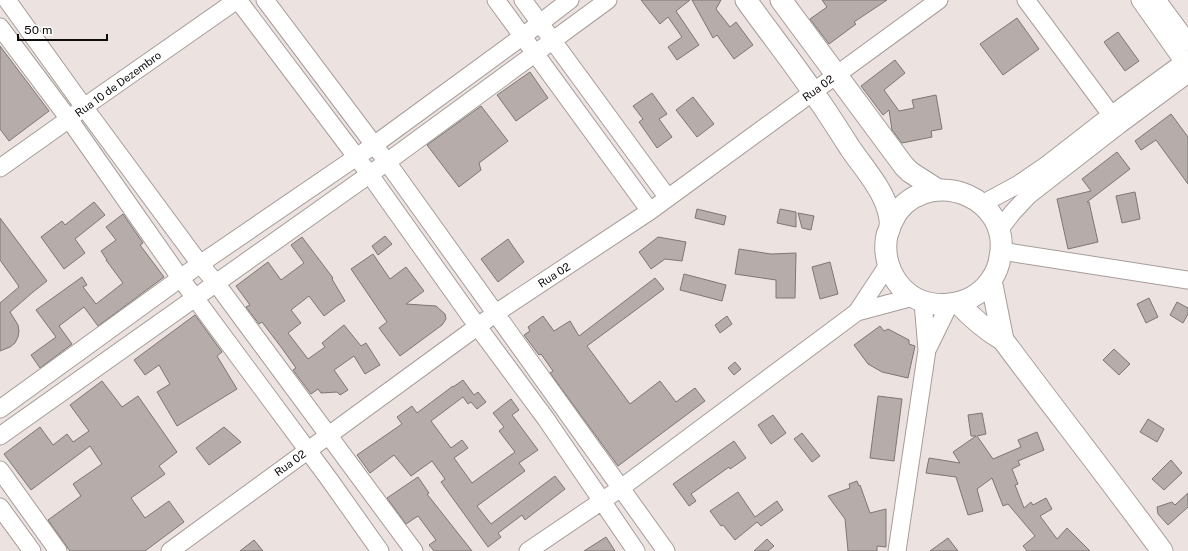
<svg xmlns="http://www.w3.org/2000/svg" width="1188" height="551" font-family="'Public Sans',sans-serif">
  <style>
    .building { fill: #b6adaa; stroke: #7d7672 }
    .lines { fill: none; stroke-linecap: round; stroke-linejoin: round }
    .minor-casing { stroke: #a69d9a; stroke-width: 19 }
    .major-casing { stroke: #a69d9a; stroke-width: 23 }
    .minor { stroke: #fff; stroke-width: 17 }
    .major { stroke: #fff; stroke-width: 21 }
    .labels { text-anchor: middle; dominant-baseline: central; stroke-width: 3; stroke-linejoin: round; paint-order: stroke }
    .street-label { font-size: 11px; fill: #0f0d0c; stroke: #fff }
  </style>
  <rect width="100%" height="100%" fill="#ece3e0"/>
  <path class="building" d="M641 0H690L676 11 699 45 677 60 668 47 682 37 668 17 660 24Z
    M692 0H721L716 9 730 27 736 22 753 45 734 59 717 35 713 38Z
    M822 0H887L854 22 856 24 829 44 810 19 827 7Z
    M1017 18 1039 49 1003 75 980 44Z
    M1118 32 1139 61 1125 71 1104 42Z
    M0 46 49 111 9 141 0 129Z
    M895 60 905 73 884 90 899 111 914 108 912 100 936 95 942 129 931 131 932 137 902 143 892 130 889 110 883 115 861 86Z
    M530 72 548 98 516 121 497 95Z
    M652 93 667 114 659 119 672 137 657 148 639 122 643 119 633 106Z
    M693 97 714 124 697 137 676 110Z
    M481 106 508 141 479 163 481 170 459 187 427 145Z
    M1171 114 1188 137V184L1156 140 1141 150 1135 141Z
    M1117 152 1130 169 1087 202H1089L1098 242 1068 249 1057 199 1091 191 1082 179Z
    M1135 192 1140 219 1122 223 1116 196Z
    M94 202 105 215 75 239 85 253 64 269 41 237 62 221 65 225Z
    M697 209 726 216 724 225 695 218Z
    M780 209 796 212V227L777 223Z
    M798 213 814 216 811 230 802 228Z
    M123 214 143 243 140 245 164 277 98 326 84 307 59 326 72 344 40 368 31 355 56 337 36 310 82 277 87 285 83 287 96 304 123 283 106 260H107L101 251 116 240 106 227Z
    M0 218 47 281 33 292 10 312 18 325 19 331 18 337 15 343 10 347 0 351V303L19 287 18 286V285L0 260Z
    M385 236 392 244 378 255 372 246Z
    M302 237 333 278 332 279 345 301 337 306 324 316 309 296 291 310 301 323 288 333 308 359 325 347 322 343 344 325 361 346 366 343 380 365 365 374 354 356 334 370 348 390 340 395 337 392 321 393 318 389 311 394 293 370 296 368 281 347 262 322 259 324 246 307 250 305 236 286 268 262 281 280 304 263 291 245Z
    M658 237 686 242 682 261 665 259 651 269 639 252Z
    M508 239 524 262 498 282 481 259Z
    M739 249 771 254 796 253 795 298H776V280L735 274Z
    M373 254 390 279 406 267 424 291 406 304 436 306 445 314 446 319 442 325 400 356 379 328 387 322 351 269Z
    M830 262 838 294 820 299 812 267Z
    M684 274 726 285 722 301 680 290Z
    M655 278 664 289 587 346 630 404 660 381 676 402 695 388 705 401 618 466 550 373 553 371 541 354 539 355 524 335 530 331 528 327 543 316 554 331 570 321 579 336Z
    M1149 298 1158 317 1146 323 1137 304Z
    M1177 302 1188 308V314L1183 323 1170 315Z
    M195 315 222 352 217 356 237 389 177 426 157 392 170 384 159 365 145 375 134 360Z
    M727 316 732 324 720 333 715 325Z
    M880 326 884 331 888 329 909 340V344L915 346 908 378 882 372 868 364 854 345Z
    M1114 349 1130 364 1119 375 1103 360Z
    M735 362 741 369 734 375 728 368Z
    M463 380 474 395 478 392 486 402 477 409 471 402 468 404 463 397 431 421 451 448 462 440 468 448 454 458 472 483 515 452 499 431 504 427 493 413 511 399 519 410 512 415 538 450 519 463 525 471 477 506 491 524 555 476 565 489 525 520 522 515 498 533 501 537 488 547 441 482 445 479 432 461 411 476 394 455 370 473 357 455 402 424 397 417 412 406 417 413 453 386V387Z
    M102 381 122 407 138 396 177 452 159 466 165 474 131 498 145 518 169 501 184 522 145 551H70L48 520 81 496 73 484 102 464 90 446 31 490 4 454 40 427 53 445 67 434 73 442 89 431 70 405Z
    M878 396 902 399 894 461 870 458Z
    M982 413 986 434 977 436 993 459 1021 447 1018 440 1037 432 1044 450 1018 461 1020 465 1012 469 1018 484 1015 485 1024 508 1031 502 1033 505 1046 498 1052 509 1040 516 1057 539 1067 528 1090 551H1027L1023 546 1035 536 1008 504 1003 506 992 478 977 489 983 511 968 515 956 477 926 473 929 458 960 463 953 452 976 436H971L968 415Z
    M773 415 786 433 771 444 758 425Z
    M1148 419 1164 429 1157 442 1140 432Z
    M224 427 241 442 209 465 196 448Z
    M802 433 820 456 812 462 794 439Z
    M734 441 746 458 730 469 729 467 691 494 696 501 689 506 673 484Z
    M1171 460 1182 473 1164 490 1152 479Z
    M418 477 429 493 427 494 472 551H434L429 545 436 540 418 516 406 524 387 498Z
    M857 481 859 486 860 485 870 513 886 509V547L877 546V551H848L845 519 828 496 850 488 849 484Z
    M738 492 755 517 777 501 783 510 761 526 757 522 735 540 723 525 721 526 710 511Z
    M1188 493V507L1168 525 1158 514 1157 507 1172 502 1175 505Z
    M606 537 615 551H584Z
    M948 538 958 551H930Z
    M767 539 774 546 768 551H754Z
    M254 540 263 551H240Z"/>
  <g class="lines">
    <g class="minor-casing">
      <path id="minor" d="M7 0 84 107 200 264 216 283 414 551
        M238 0 370 175 478 327 546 419 636 551
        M265 0 387 162 666 551
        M496 0 650 211
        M523 0 668 198
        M1026 0 1118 124
        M1140 0 1188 68
        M1157 0 1188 42
        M0 27 69 119 181 279 329 479 380 551
        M0 168 69 119 84 107 237 0
        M982 204 1019 184 1048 164 1111 115 1188 59
        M999 230 1013 212 1029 195 1119 125 1188 74
        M1001 251 1188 280
        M857 312 913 297
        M928 348 949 305
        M0 409 200 264 374 145 523 36 570 0
        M0 436 387 162 608 0
        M0 470 58 551
        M0 507 32 551
        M170 551 496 313 650 211 939 0
        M528 551 621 488 857 312 888 265
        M897 551 927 350 923 302"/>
    </g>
    <g class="major-casing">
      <path id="major" d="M746 0C768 31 792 61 813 92 826 110 838 129 850 148 863 167 882 188 888 210 889 214 891 222 890 226 890 229 888 232 887 235 883 254 889 274 902 288 926 313 971 309 991 280 996 273 999 265 1000 257 1012 199 935 166 898 211 895 215 893 221 890 225
        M781 0 904 166 910 172 938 190
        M991 280 1003 340
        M958 303C972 318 986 330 1003 340 1056 411 1110 480 1162 551"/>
    </g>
    <use href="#minor" class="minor"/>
    <use href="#major" class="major"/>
  </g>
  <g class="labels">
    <g class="street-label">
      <text transform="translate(118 84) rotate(-36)">Rua 10 de Dezembro</text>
      <text transform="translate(818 88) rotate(-36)">Rua 02</text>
      <text transform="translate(554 275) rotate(-33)">Rua 02</text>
      <text transform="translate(290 463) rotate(-36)">Rua 02</text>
    </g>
  </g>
  <path d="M18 34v6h89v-6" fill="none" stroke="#0f0d0c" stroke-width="2"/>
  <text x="24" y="34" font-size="12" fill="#0f0d0c" stroke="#ffffff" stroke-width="3" paint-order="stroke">50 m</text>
</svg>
